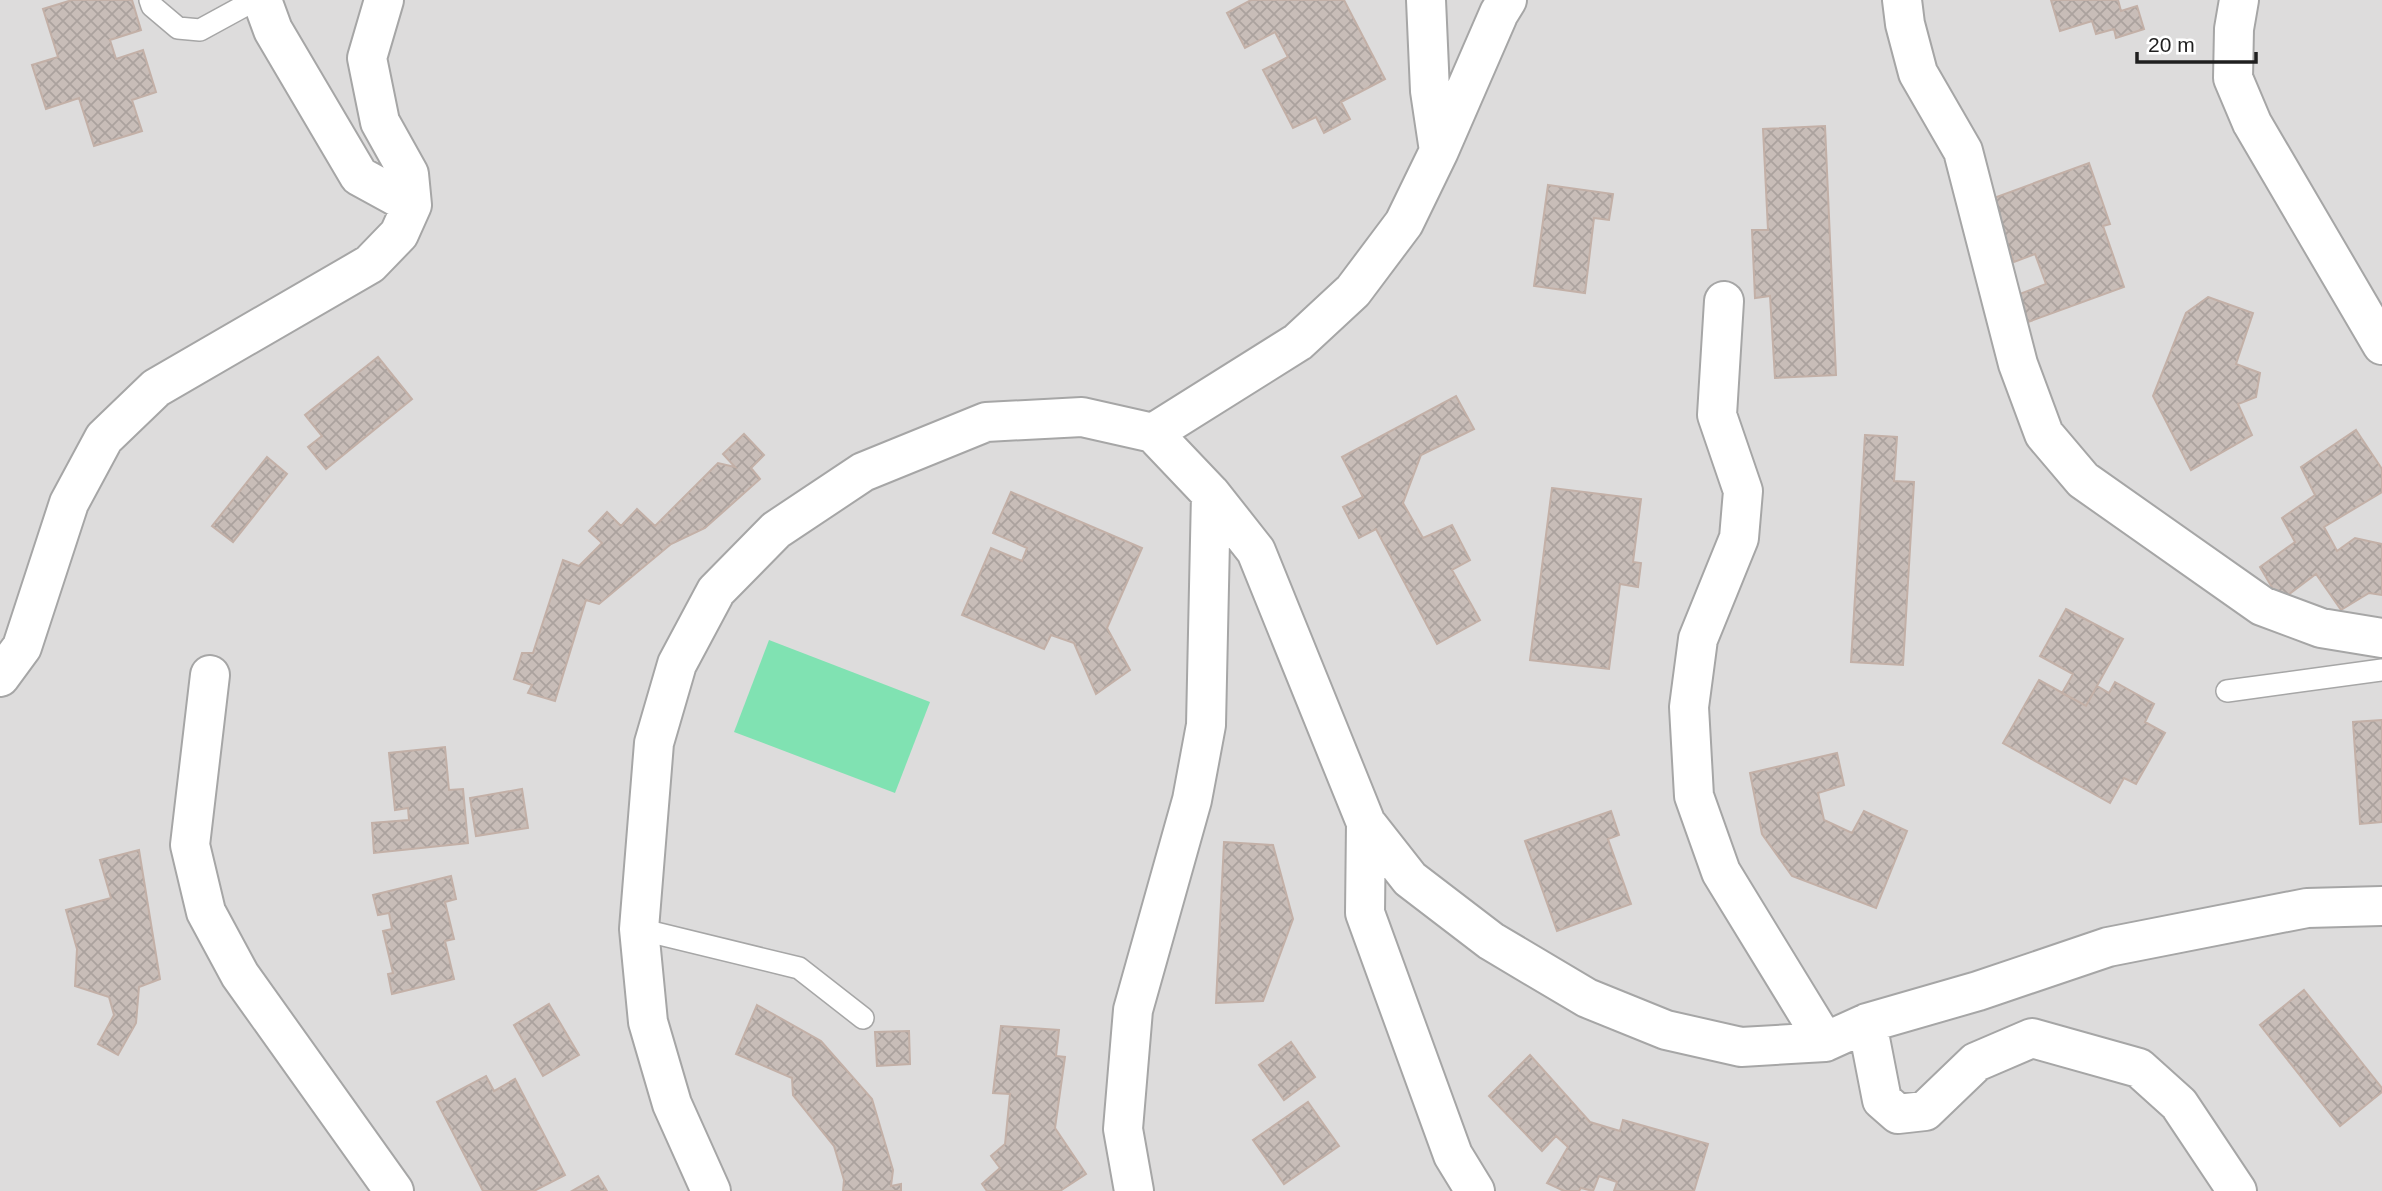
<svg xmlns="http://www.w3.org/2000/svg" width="2382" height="1191" font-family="Helvetica,sans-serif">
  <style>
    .residential { fill: #dddcdc }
    .pitch { fill: #80e2b2 }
    .building { fill: url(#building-cross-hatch); stroke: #c3b0a7; stroke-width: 2 }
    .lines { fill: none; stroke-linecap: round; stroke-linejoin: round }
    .service-casing { stroke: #a6a6a6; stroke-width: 24 }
    .minor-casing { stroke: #a6a6a6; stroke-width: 42 }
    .service { stroke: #fff; stroke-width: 21 }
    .minor { stroke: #fff; stroke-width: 38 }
  </style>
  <defs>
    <pattern id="building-cross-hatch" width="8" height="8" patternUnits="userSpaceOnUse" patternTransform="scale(1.75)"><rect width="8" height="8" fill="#c8bdb8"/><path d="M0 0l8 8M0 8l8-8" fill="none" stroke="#aba29e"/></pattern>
  </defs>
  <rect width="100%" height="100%" fill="#f0ebe5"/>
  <path class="residential" d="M0 0H2382V1191H0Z"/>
  <path class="pitch" d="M769 640 930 702 895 793 734 732Z"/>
  <path class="building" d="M72 0H132L141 30 110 40 116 59 143 50 156 92 132 100 142 131 94 146 79 98 46 109 32 65 58 57 43 9Z
    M1251 0H1344L1385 79 1341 102 1350 119 1324 133 1316 117 1293 128 1263 70 1288 57 1275 32 1245 48 1227 13Z
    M2051 0H2118L2121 11 2137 6 2144 29 2116 38 2114 29 2096 34 2092 21 2060 31Z
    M1825 126 1836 375 1775 378 1770 296 1755 298 1752 230H1768L1763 129Z
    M2089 163 2110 224 2103 226 2124 287 2028 322 2017 295 2046 284 2035 254 2014 262 1991 199Z
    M1548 185 1613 194 1609 220 1594 218 1585 293 1534 286Z
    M2208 297 2253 313 2236 364 2260 373 2256 397 2238 404 2252 435 2191 470 2153 396 2186 313Z
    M378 357 412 399 326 469 308 447 322 436 305 415Z
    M1456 396 1474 429 1421 455 1403 503 1423 538 1452 525 1470 560 1452 570 1480 620 1437 644 1376 529 1359 538 1343 507 1363 497 1342 457Z
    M2356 430 2382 469V492L2324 527 2337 551 2355 538 2382 544V595L2369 593 2341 610 2316 574 2280 601 2260 567 2295 542 2282 518 2315 495 2301 467Z
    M744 434 764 455 751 468 760 479 705 528 671 544 599 604 586 600 555 701 528 693 532 685 514 679 522 653H533L563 560 579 566 602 543 589 531 607 512 621 526 637 509 655 526 718 463 735 467 723 454Z
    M1865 435 1897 437 1894 481 1914 482 1903 665 1851 662Z
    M267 457 287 474 233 542 212 526Z
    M1552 488 1641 499 1633 562 1641 563 1638 587 1620 584 1609 669 1530 660Z
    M1011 492 1142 548 1107 628 1130 670 1096 694 1074 643 1051 635 1044 649 962 615 991 548 1022 561 1027 548 993 533Z
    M2066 609 2123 639 2086 706 2062 693 2073 674 2040 656Z
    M2039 680 2086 706 2097 686 2109 693 2115 682 2154 704 2145 722 2165 733 2136 784 2124 778 2110 803 2003 743Z
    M2382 720V822L2360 824 2353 722Z
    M445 747 449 790 463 789 468 843 374 853 372 823 409 820 408 808 395 810 389 753Z
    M1837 753 1844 785 1818 793 1824 820 1852 833 1864 811 1907 831 1876 908 1792 876 1762 834 1750 773Z
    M522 789 528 828 476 836 470 798Z
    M1611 811 1619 835 1608 839 1631 904 1557 931 1525 841Z
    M1224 842 1273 845 1293 919 1263 1001 1216 1003Z
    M139 850 160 979 139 987 136 1023 118 1055 98 1044 114 1015 109 997 75 986 77 949 66 910 111 898 100 860Z
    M451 876 456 899 445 902 454 939 445 941 454 979 392 994 388 974 393 973 383 931 392 929 389 913 378 915 373 895Z
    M2304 990 2382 1088V1092L2340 1126 2260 1025Z
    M549 1004 579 1055 543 1076 514 1025Z
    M757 1005 821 1041 872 1099 893 1170 891 1186 901 1184V1191H843L844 1180 834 1146 793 1095 792 1078 736 1054Z
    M1001 1026 1059 1030 1056 1056 1065 1057 1055 1128 1086 1174 1060 1191H987L982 1184 1000 1168 991 1156 1005 1144 1010 1094 993 1093Z
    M909 1031 910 1064 877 1066 875 1032Z
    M1291 1042 1315 1077 1284 1100 1259 1065Z
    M1530 1055 1590 1122 1620 1131 1623 1120 1708 1144 1694 1191H1614L1617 1182 1599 1176 1593 1191 1581 1188 1579 1191H1564L1547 1183 1568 1147 1556 1136 1542 1151 1489 1096Z
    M486 1076 494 1091 515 1079 565 1175 534 1191H483L437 1102Z
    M1308 1102 1339 1146 1284 1184 1253 1140Z
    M598 1176 607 1191H572Z"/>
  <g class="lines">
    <g class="service-casing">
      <path id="service" d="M150 0 152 6 178 28 200 30 255 0
        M2227 691 2382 670
        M639 929 799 968 863 1018"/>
    </g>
    <g class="minor-casing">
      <path id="minor" d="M262 0 273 30 359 176 412 205
        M1426 0 1430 91 1439 151
        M1902 0 1905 24 1918 73 1963 151 2018 364 2044 434 2083 480 2262 606 2321 628 2382 638
        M2239 0 2234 29 2233 78 2252 123 2382 345
        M1724 301 1717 415 1743 491 1739 538 1698 639 1689 707 1694 796 1721 872 1825 1042
        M1153 433 1298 342 1353 291 1404 223 1439 151 1499 13 1507 0
        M210 675 190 845 206 912 240 975 394 1191
        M0 677 22 647 69 503 104 438 156 388 370 264 399 234 412 205 409 174 380 122 367 58 384 0
        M1366 823 1365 913 1453 1155 1475 1191
        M1867 1023 1882 1100 1898 1114 1925 1111 1976 1062 2032 1038 2139 1068 2179 1104 2237 1191
        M711 1191 672 1104 648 1022 639 929 654 743 677 664 716 591 776 530 863 472 986 422 1082 417 1153 433 1211 494 1256 551 1366 823 1410 879 1491 941 1587 998 1666 1030 1741 1047 1825 1042 1867 1023 1978 991 2108 947 2307 908 2382 906
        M1134 1191 1123 1129 1133 1010 1192 800 1206 725 1211 494"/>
    </g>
    <use href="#service" class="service"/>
    <use href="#minor" class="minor"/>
  </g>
  <path d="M2137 52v10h119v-10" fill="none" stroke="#1f1f1f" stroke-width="3.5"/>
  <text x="2148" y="52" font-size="21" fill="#1f1f1f" stroke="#ffffff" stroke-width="5" paint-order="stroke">20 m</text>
</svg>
